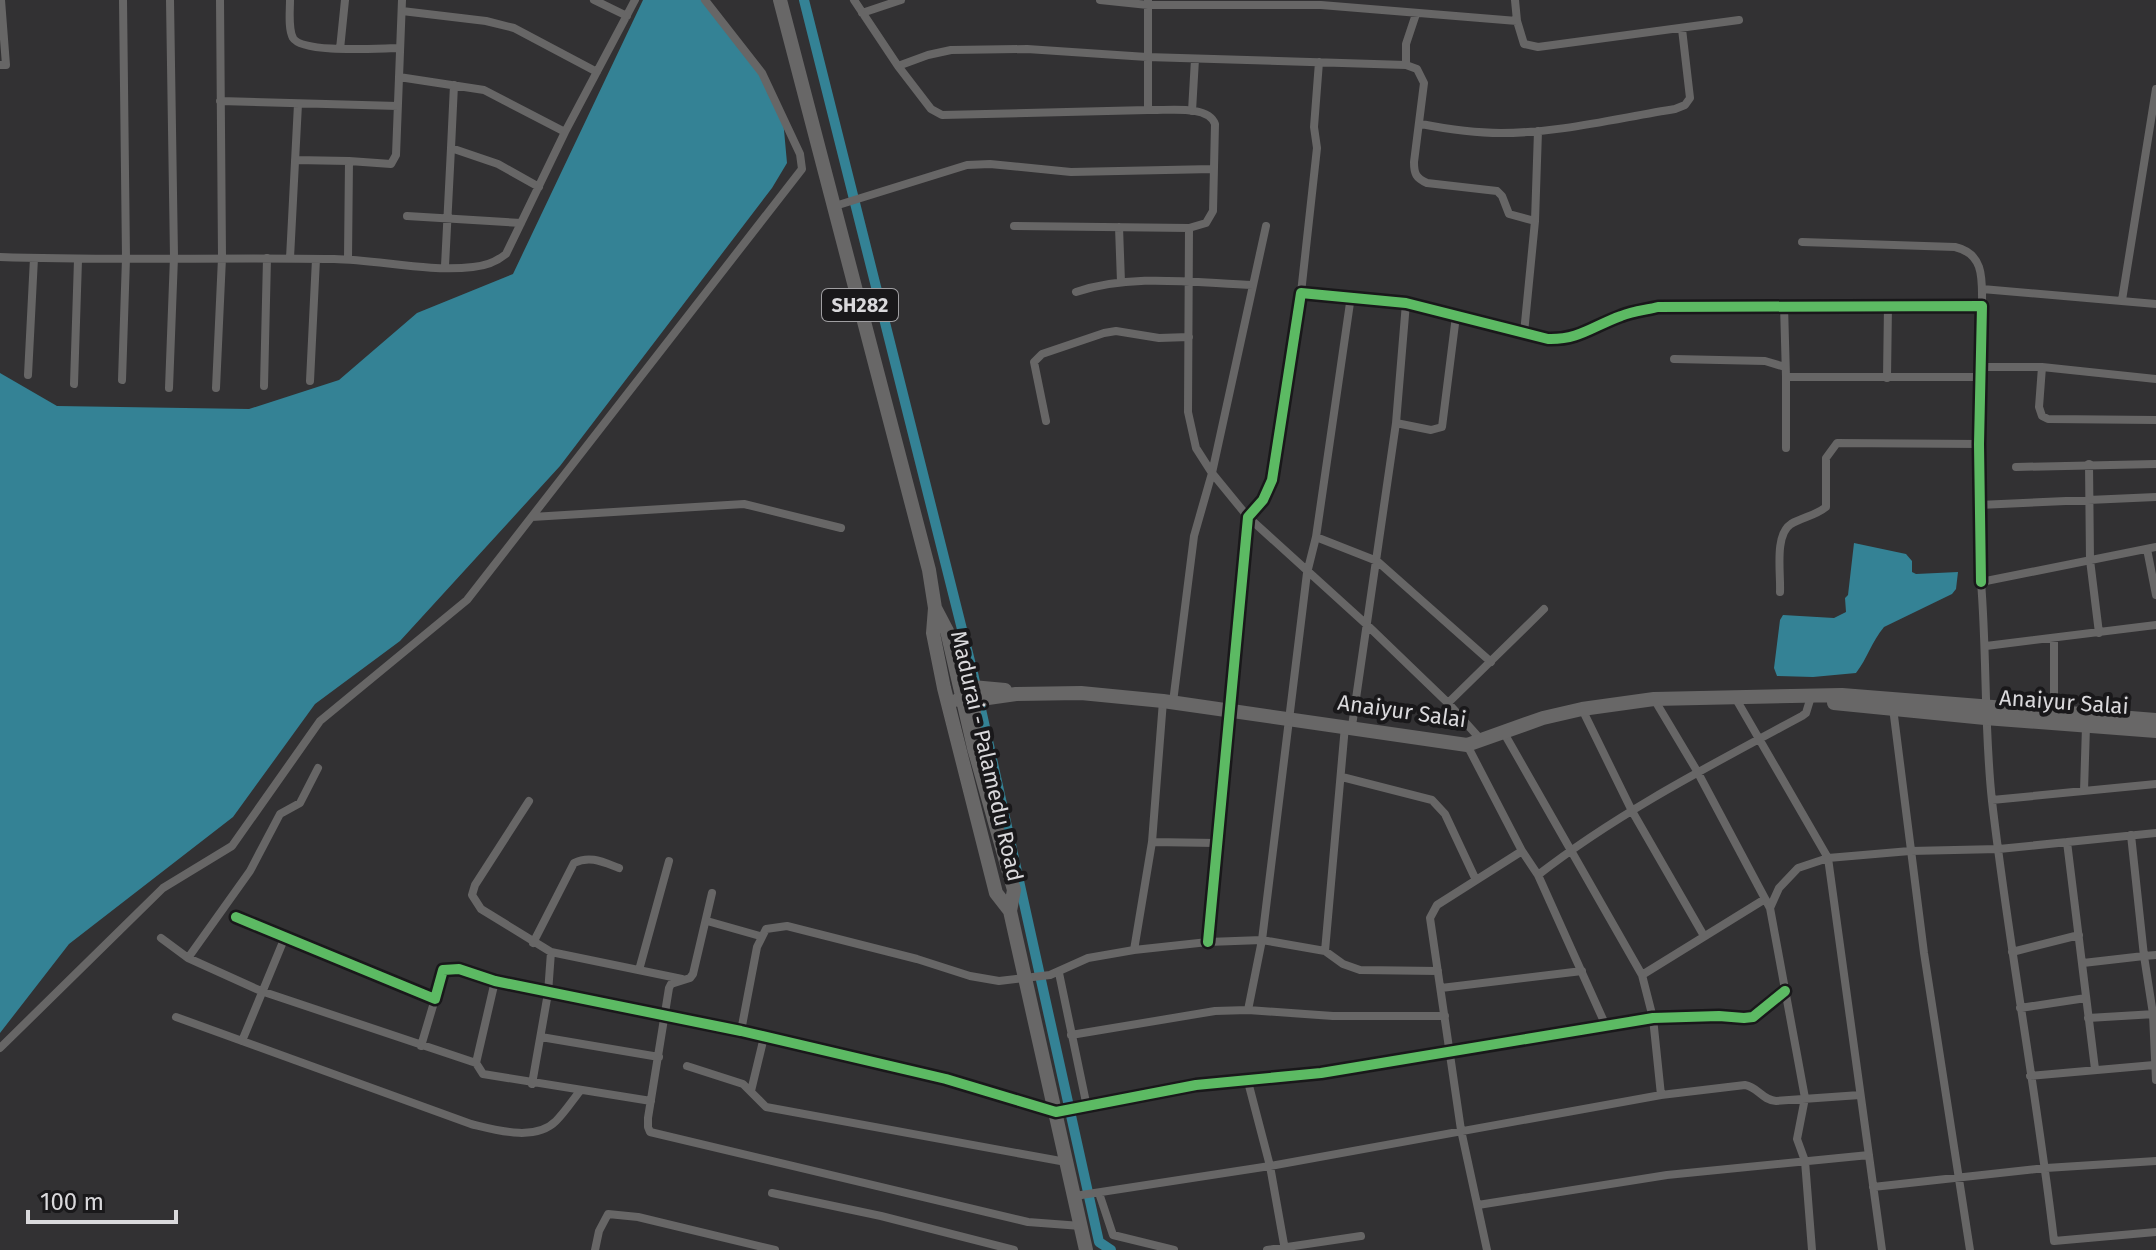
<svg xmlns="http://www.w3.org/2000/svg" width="2156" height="1250" font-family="'Fira Sans',sans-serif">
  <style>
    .water { fill: #348295 }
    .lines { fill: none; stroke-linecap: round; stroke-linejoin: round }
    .canal { stroke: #348295; stroke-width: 10 }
    .street { stroke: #676666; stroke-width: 8 }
    .primary { stroke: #686767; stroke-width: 14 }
    .cycleway-casing { stroke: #19181a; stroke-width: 15 }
    .cycleway { stroke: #5cba63; stroke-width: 10 }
    .labels { text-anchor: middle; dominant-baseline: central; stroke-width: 8; stroke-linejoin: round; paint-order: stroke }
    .shield { fill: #19181a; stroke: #a09fa2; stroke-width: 2 }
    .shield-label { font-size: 20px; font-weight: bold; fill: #dad9dc }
    .street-label { font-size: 22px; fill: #dad9dc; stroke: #19181a }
  </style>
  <rect width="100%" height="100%" fill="#323133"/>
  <path class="water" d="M643 0H705L759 65 783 119 787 163 772 188 560 466 400 641 315 704 233 817 69 944 0 1033V373L57 406 249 409 339 380 417 313 513 274Z
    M1854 543 1906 554 1912 561V572L1916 574 1958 572 1956 589 1952 594 1884 627C1872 641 1867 659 1856 673L1813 677 1777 676 1774 668 1780 620 1783 615 1834 618 1846 612 1845 598 1848 595Z"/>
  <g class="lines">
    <path class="canal" d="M804 0 973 673 1099 1242 1111 1250"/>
    <path class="street" d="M290 0C290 11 288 29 293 38 303 54 380 48 400 48
      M594 0 627 16
      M854 0 898 66 928 55 951 50 1027 49 1147 57 1406 65 1417 69 1424 83 1414 162C1414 174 1416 178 1427 183L1497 191 1502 196 1509 214 1535 221 1524 333
      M1100 0 1148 5H1321L1517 21 1515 0
      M1148 0V110C1166 111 1208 104 1215 124L1213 211 1206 223 1189 228 1188 412 1196 448 1212 473 1194 536 1173 702
      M402 11 486 21 514 28 597 72
      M862 13 901 0
      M1517 21 1524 44 1538 47 1739 20
      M340 49 345 0
      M0 65H6L1 0
      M1406 65V44L1416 14
      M898 66 931 109 942 115 1148 110
      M399 77 484 90 565 132
      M454 85 451 148 498 164 539 187
      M220 101 398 106
      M1192 111 1195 59
      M1421 124C1447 129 1474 133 1501 133 1559 133 1618 118 1675 109L1685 105 1690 98 1682 29
      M295 160 349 161
      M835 206 967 165 990 164 1071 172 1213 169
      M407 216 521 223
      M1535 221 1538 131
      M1014 226 1189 228
      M1266 226 1212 473 1248 517 1366 624 1448 703 1482 741
      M1119 227 1121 282
      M1802 242 1955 247C1985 254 1982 280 1982 306
      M0 257C111 261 223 257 334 259 380 260 427 272 473 267 487 266 496 262 506 254L565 132 635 0
      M290 258 298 104
      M348 259 349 161 391 164 396 155 402 0
      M445 266 451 148
      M1982 289 2156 304
      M1076 292C1131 273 1196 283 1253 285
      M1301 293 1317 148 1314 127 1319 62
      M2122 300 2156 89
      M1784 305 1786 377H1982
      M1674 359 1765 361 1785 367
      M1983 367H2042L2156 379
      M2042 367 2039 407 2042 416 2048 419 2156 420
      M28 375 34 258
      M1887 378 1888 305
      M122 380 126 258 123 0
      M310 381 316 259
      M74 384 78 260
      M264 386 267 258
      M169 388 174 257 170 0
      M216 388 222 258 220 0
      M1046 421 1034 362 1042 354 1104 333 1116 331 1159 338 1189 337
      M1396 423 1431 430 1442 427 1456 316
      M1786 448V377
      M2089 464 2090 560 2099 633
      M2016 467 2156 464
      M1979 505 2156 497
      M532 517 744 504 841 528
      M1316 537 1377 561 1491 662
      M2156 547 1981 582C1987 655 1984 728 1992 801 2009 948 2037 1094 2054 1241L2156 1232
      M2147 549 2156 595
      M1780 592C1781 574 1774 535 1791 524 1803 517 1815 516 1826 507V458L1837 443 1979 444
      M1986 646 2156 625
      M1654 699 1697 771 1770 908 1805 1098 1797 1139 1805 1161 1812 1250
      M1736 699 1828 858 1882 1250
      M1448 703 1544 609
      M1893 708 1924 953 1970 1250
      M1582 709 1632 811 1704 936
      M2054 715V638
      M1352 726 1396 423 1406 303
      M1504 733 1642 975 1653 1018 1661 1095
      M1467 745 1522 851 1437 905 1430 918 1461 1130 1487 1250
      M1342 777 1432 800 1445 814 1475 878
      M2084 791 2086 726
      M1992 800 2156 784
      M529 801 475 885 472 895 481 909 551 952 682 979
      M2131 835 2144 956 2156 955
      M1152 842 1216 843
      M2067 842 2095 1069
      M1522 851 1538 875 1606 1026
      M1538 875C1619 812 1711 765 1802 716L1806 713 1810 700
      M712 893 693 974 690 978 671 984 669 988 648 1118V1127L650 1132 1028 1222 1081 1226
      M1770 908 1779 888 1798 868 1828 858 1910 851 1999 849 2156 833
      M236 917 435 999 443 970 459 969 495 981 741 1031 946 1079 1056 1112 1196 1085 1321 1073 1653 1018 1719 1016 1744 1018 1753 1017 1785 991
      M707 921 760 936
      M161 938 188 958 261 991 476 1063
      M1208 942 1248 517 1263 500 1272 480 1301 293 1406 303 1548 339C1579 340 1593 326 1621 316 1633 311 1646 310 1658 307L1982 306 1979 444 1981 582
      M533 943 574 863C590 855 603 862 619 868
      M1134 950 1152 842 1163 701
      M1325 951 1345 726
      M2012 952 2079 935
      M188 958 250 871 280 814 300 803 318 768
      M2083 963 2144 956 2153 1014 2156 1080
      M639 970 669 861
      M1059 973 1087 1107
      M1642 975 1765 899
      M495 981 476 1063 483 1074 651 1101
      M1441 988 1582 971
      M2020 1008 2086 998
      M1248 1010 1262 940 1307 573 1316 537 1351 296
      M176 1017 471 1124C496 1130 535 1142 556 1121 565 1112 572 1101 580 1091
      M2088 1018 2155 1014
      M741 1031 757 947 766 929 787 926 917 959 970 976 999 981 1050 975 1088 958 1134 950 1208 942 1262 940 1325 951 1343 964 1360 970 1438 971
      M1071 1035 1215 1011 1248 1010 1333 1016H1445
      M541 1037 659 1057
      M242 1041 285 937
      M421 1046 435 999
      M0 1048 163 888 232 846 320 721 467 600 802 169 800 154 762 73 705 0
      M687 1066 743 1084 766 1107 1066 1162
      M2030 1076 2154 1065
      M1247 1078 1270 1166 1285 1250
      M532 1084 548 993 551 952
      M751 1091 764 1037
      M1873 1187 2046 1168 2156 1161
      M772 1193 881 1216 1014 1250
      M1099 1193 1113 1235 1174 1250
      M1075 1196 1270 1166 1661 1095 1745 1085C1758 1087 1762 1100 1776 1101L1860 1095
      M1478 1205 1667 1175 1869 1155
      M595 1250 599 1231 608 1214 638 1217 775 1250
      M1267 1250 1361 1236"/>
    <path class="primary" d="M780 0 929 570 935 608 933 633 944 688 996 893 1010 911
      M935 608 947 631 974 748 1014 890 1010 911 1086 1250
      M958 700 972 687 1005 690
      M1834 703 1985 718 2156 731
      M974 748V700L1016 694 1081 693 1163 701 1467 745 1543 718 1582 709 1654 699 1842 695 2156 720"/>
    <g class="cycleway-casing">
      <path id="cycleway" d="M236 917 435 999 443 970 459 969 495 981 741 1031 946 1079 1056 1112 1196 1085 1321 1073 1653 1018 1719 1016 1744 1018 1753 1017 1785 991
        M1208 942 1248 517 1263 500 1272 480 1301 293 1406 303 1548 339C1579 340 1593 326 1621 316 1633 311 1646 310 1658 307L1982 306 1979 444 1981 582"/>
    </g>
    <use href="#cycleway" class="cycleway"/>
  </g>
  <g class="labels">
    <rect class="shield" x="822" y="289" width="76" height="32" rx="6"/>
    <g class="shield-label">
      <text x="860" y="305">SH282</text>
    </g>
    <g class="street-label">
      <text transform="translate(2064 702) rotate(4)">Anaiyur Salai</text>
      <text transform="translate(1402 711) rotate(8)">Anaiyur Salai</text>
      <text transform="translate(987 756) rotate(77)">Madurai - Palamedu Road</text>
    </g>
  </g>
  <path d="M28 1210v12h148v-12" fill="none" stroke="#dad9dc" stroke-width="4"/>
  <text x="40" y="1210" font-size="24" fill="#dad9dc" stroke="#19181a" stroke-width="6" paint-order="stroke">100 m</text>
</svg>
